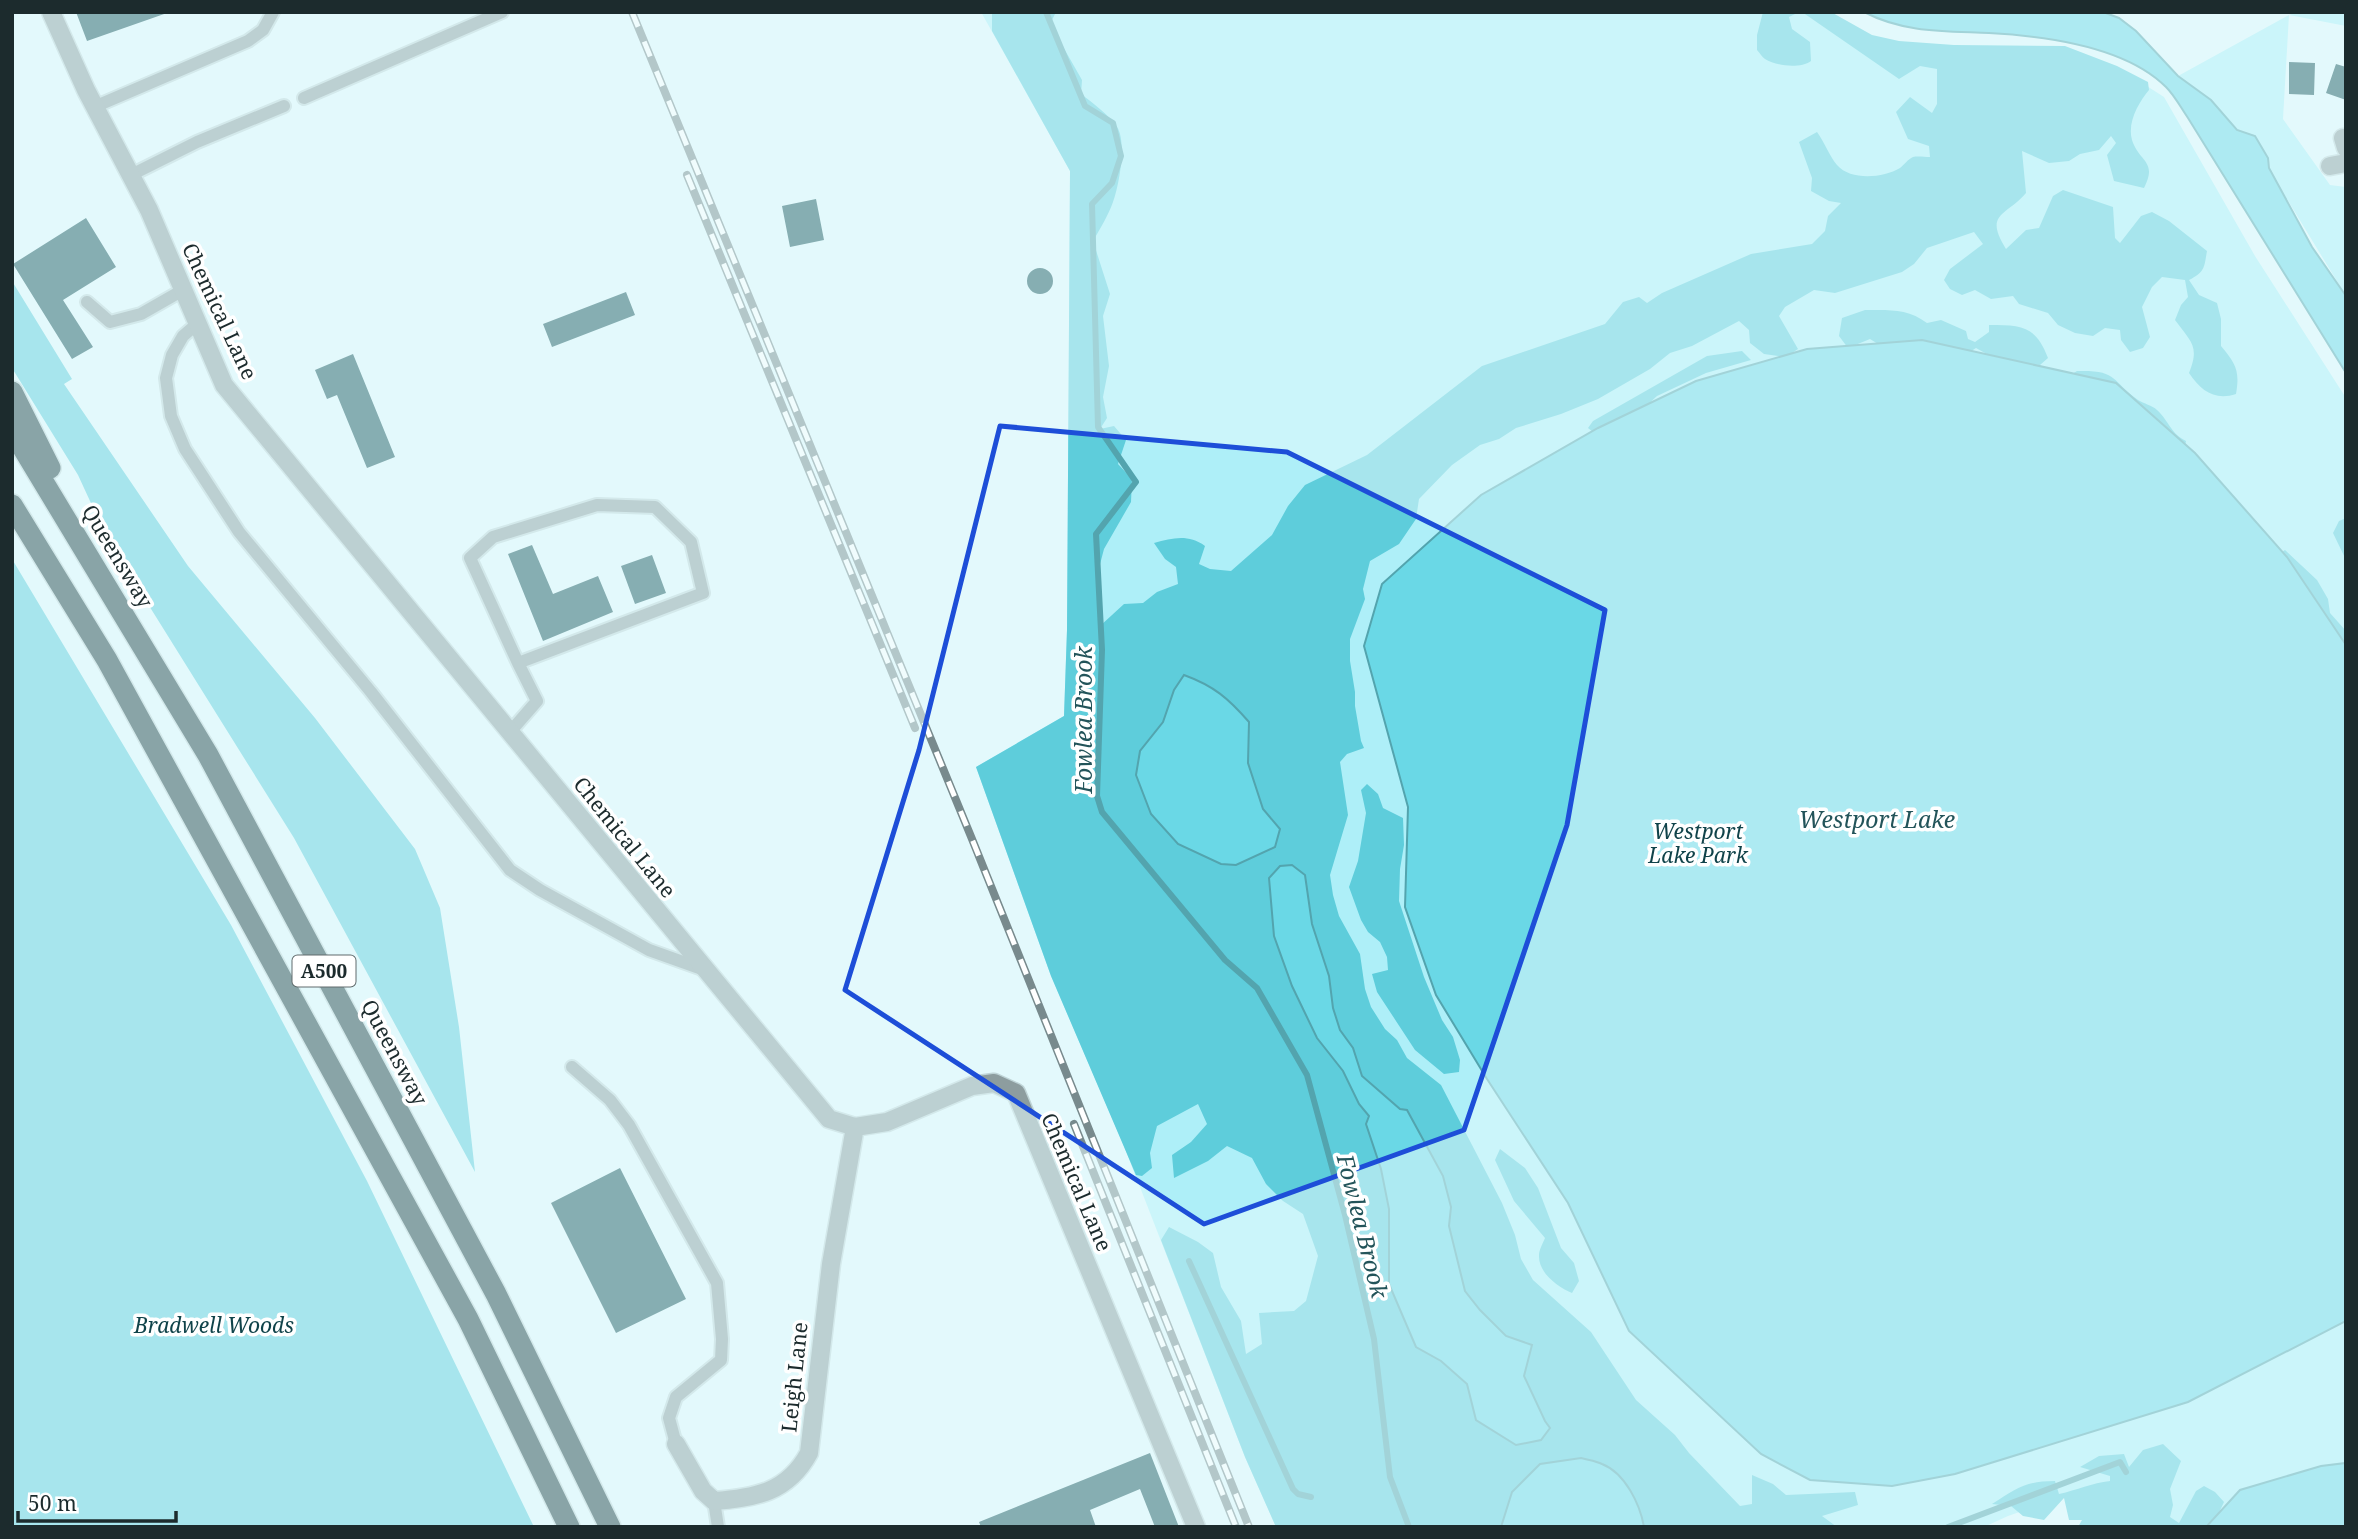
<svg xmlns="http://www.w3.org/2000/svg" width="2358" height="1539" font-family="'Noto Serif',serif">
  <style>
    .green { fill: #aeeff8 }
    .forest { fill: #5ecddb }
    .water { fill: #6ad8e6; stroke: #53a4ae; stroke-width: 2 }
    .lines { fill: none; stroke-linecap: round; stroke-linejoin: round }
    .stream { stroke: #53a4ae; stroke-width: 6 }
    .building { fill: #145259 }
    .lane-casing { stroke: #bfd4d7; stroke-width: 16 }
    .street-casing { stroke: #bfd4d7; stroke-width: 21 }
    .highway-casing { stroke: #bfd4d7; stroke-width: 24 }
    .lane { stroke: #8d9d9f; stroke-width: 12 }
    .street { stroke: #8d9d9f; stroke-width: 18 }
    .highway { stroke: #1b3d41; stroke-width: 21 }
    .rail-casing { stroke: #788a8d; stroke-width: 8 }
    .rail { stroke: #fff; stroke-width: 5; stroke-dasharray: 16; stroke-linecap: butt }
    .marked { fill: none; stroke: #1d4ed8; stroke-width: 5; stroke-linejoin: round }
    .labels { text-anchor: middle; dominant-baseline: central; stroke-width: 7; stroke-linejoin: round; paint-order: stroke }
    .shield { fill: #fff; stroke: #606b6c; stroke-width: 2 }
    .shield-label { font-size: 19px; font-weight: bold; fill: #1c2b2d }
    .street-label { font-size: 21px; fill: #1c2b2d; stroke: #fff }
    .park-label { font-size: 21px; font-style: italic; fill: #10434a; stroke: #fff }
    .water-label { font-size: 23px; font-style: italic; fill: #23545a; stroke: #fff }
  </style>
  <rect width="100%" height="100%" fill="#e3f9fc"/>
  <path class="green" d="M981 12H1824L1864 35 1901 47 2139 81 2164 97 2255 256 2346 398V1527H2123L2122 1477 2008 1516 1984 1527H1276L1245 1457 1124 1146 1051 976 976 767 1064 716 1067 630 1070 171Z
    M2297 12H2346V26L2289 15 2283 119 2330 185 2346 187V296L2271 173 2268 158 2255 136 2237 130 2211 100 2178 76 2289 15Z"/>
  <path class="forest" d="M992 12H1056L1050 24 1082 80 1081 94C1094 104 1108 114 1117 127 1127 142 1119 186 1113 202 1108 216 1100 229 1093 241L1110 294 1103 316 1109 366 1103 397 1107 418 1100 429 1114 426 1126 440 1118 464 1132 479 1131 502 1104 549 1099 568 1097 589 1100 603V626L1124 604 1143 603 1157 592 1178 584 1176 567 1165 559 1154 543C1173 538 1188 534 1205 546L1199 564 1210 569 1231 571 1272 535 1288 506 1305 485 1367 455 1482 366 1605 324 1623 302 1639 297 1647 303 1662 293 1751 254 1812 244 1825 231 1828 216 1841 203 1829 201 1811 191 1812 178 1799 142 1817 132C1825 143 1830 157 1837 165 1851 181 1883 178 1900 168 1904 165 1908 159 1913 157 1917 156 1925 157 1930 157L1929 146 1908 139 1896 112 1910 97 1932 113 1937 104V69L1920 66 1899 79 1802 12H1831L1872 35 1899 41 1954 45 2065 46 2117 66 2148 82 2149 90C2139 102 2127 122 2132 140 2139 162 2158 161 2144 188L2114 181 2107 155 2116 143 2111 136 2099 150 2080 154 2069 161 2049 163 2022 151 2026 193C2005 217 1984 213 2006 249L2026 230 2039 228 2053 196 2063 190 2113 207 2115 238 2120 243 2141 216 2152 212 2169 221 2207 251C2204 268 2205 272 2189 280L2199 295 2217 303 2221 319V346C2236 364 2240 371 2236 394 2215 401 2201 391 2189 373 2200 346 2191 342 2175 320L2181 305 2188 297 2185 280 2162 277 2152 287 2142 307 2150 337 2143 348 2130 352 2121 340 2120 330 2105 328 2093 336 2075 333 2058 325 2048 313 2019 304 2013 296 1991 299 1975 290 1962 295 1950 289 1944 280 1950 269 1983 244 1974 232 1927 248 1914 264 1902 272 1835 293 1814 290 1785 307 1779 316 1798 349 1786 357 1764 354 1750 343 1749 330 1739 321 1692 346 1670 353 1650 369 1598 399 1561 414 1516 428 1499 439 1480 445 1452 465 1419 499 1416 519 1399 544 1370 561 1363 589 1365 599 1350 639V661L1355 692V706L1361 741 1364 748 1347 754 1340 762 1348 815 1330 875 1333 895 1339 916 1360 954 1365 989 1371 1007 1385 1029 1397 1040 1407 1058 1441 1085 1502 1203 1515 1235 1521 1259 1533 1280 1591 1332 1636 1400 1675 1435 1689 1453 1740 1506 1752 1504V1475L1773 1484 1786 1495 1855 1492 1858 1505 1822 1516 1837 1527H1276L1245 1457 1161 1240 1169 1227 1198 1242 1213 1253 1221 1287 1241 1321 1246 1354 1262 1344 1259 1313 1294 1311 1306 1301 1318 1256 1303 1214 1283 1201 1266 1184 1252 1158 1227 1146 1208 1161 1174 1178 1172 1155 1191 1142 1207 1124 1198 1104 1157 1126 1150 1153 1152 1168 1142 1176 1136 1175 1051 976 976 767 1064 716 1067 630 1070 171 992 31Z
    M1763 12H1799L1789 17 1792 29 1810 42 1811 61C1800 69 1776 66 1765 59 1762 57 1760 53 1757 50V35Z
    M12 281 72 379 64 384 188 566 315 718 415 849 440 908 459 1027 475 1172 294 838 108 540 78 475 12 368Z
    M1865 310C1887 310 1908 308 1927 323L1941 320 1966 331 1968 339 1975 342 1989 332V325C2022 325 2036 326 2048 358L2040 365C2016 364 1997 361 1976 348L1965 355 1883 347 1870 339 1848 348 1839 336 1842 318Z
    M1742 351 1751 360 1706 373 1657 396 1644 408 1598 436 1588 428 1593 421 1707 356Z
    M2077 371C2119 370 2110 380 2138 400 2144 404 2152 405 2157 410 2169 421 2171 434 2186 441L2184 451 2072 374Z
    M2346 518V560L2333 533 2339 521Z
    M2285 550 2317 580 2328 599 2330 613 2346 631V661L2274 557Z
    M12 559 231 925 367 1181 534 1527H12Z
    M1367 784 1378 794 1383 808 1403 818 1404 845 1400 869 1399 901 1424 977 1442 1020 1453 1037 1460 1060 1459 1072 1444 1074 1415 1050 1377 992 1372 974 1388 970 1387 957 1380 942 1368 932 1361 920 1349 887 1358 861 1366 813 1361 790Z
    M1500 1149 1525 1168 1538 1188 1561 1248 1574 1263 1579 1281 1572 1293C1558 1287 1538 1273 1539 1255 1539 1250 1543 1243 1545 1238L1514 1201 1495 1160Z
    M2163 1444 2181 1461 2170 1489 2173 1505 2170 1517 2179 1523 2196 1491 2204 1486 2215 1492 2224 1502 2215 1521 2209 1527H2078L2082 1520H2069L2064 1498 2044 1520 2023 1516 2011 1506 1992 1504C2017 1488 2025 1481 2055 1481L2059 1494C2077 1490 2092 1483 2110 1481V1476L2080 1467 2099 1456 2124 1454 2129 1467 2143 1450Z"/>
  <path class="water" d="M1864 12H2103L2119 18 2136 31 2178 76 2211 100 2237 130 2255 136 2268 158 2269 168 2312 247 2346 296V373L2188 118C2181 108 2175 96 2166 87 2125 46 2045 36 1989 33 1946 31 1904 33 1864 12Z
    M1922 340 2116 383 2195 453 2287 557 2346 645V1321L2188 1402 1955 1474 1892 1486 1810 1480 1761 1454 1629 1331 1568 1203 1487 1079 1436 995 1405 907 1408 807 1364 646 1382 584 1481 495 1598 428 1696 381 1807 349Z
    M1184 675C1214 686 1228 698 1249 722L1248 763 1263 809 1280 829 1275 847 1236 865 1221 864 1178 844 1151 814 1136 775 1140 751 1163 722 1174 690Z
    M1292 865 1305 875 1312 924 1329 976 1333 1008 1340 1030 1353 1048 1362 1076 1400 1109 1407 1110 1443 1176 1451 1207 1449 1226 1465 1291 1480 1310 1506 1336 1532 1345 1524 1376 1545 1421 1550 1428 1541 1440 1516 1445 1476 1420 1467 1384 1441 1361 1416 1347 1389 1284V1209L1381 1169 1366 1124 1369 1116 1359 1104 1343 1071 1317 1038 1292 986 1274 936 1269 878 1280 866Z
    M1581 1458C1588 1460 1596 1461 1602 1464 1625 1473 1640 1504 1644 1527H1501L1512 1492 1540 1464Z
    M2346 1463V1527H2206L2240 1490 2321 1466Z"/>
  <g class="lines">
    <path class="stream" d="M1046 12 1085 106 1113 123 1121 156 1112 183 1092 204 1098 427 1136 482 1096 534 1102 650 1097 796 1102 812 1225 960 1257 988 1307 1075 1345 1215 1374 1339 1390 1477 1409 1527
      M1189 1261 1293 1489 1298 1494 1311 1497
      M1948 1527 2120 1462 2126 1472"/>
  </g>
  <path class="building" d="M76 12H167V13L87 41Z
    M2289 62 2315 63 2314 95 2289 94Z
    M2336 64 2346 67V100L2326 93Z
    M816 199 824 240 790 247 782 206Z
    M86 218 116 267 63 300 93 347 72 359 13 264Z
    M1027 281a13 13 0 1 1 26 0a13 13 0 1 1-26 0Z
    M626 292 635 315 552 347 543 324Z
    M353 354 395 457 367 468 337 395 327 399 315 370Z
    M532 545 553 594 598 576 613 612 543 641 508 554Z
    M652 555 666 593 635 604 621 566Z
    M620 1168 686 1299 616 1333 551 1203Z
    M1150 1453 1179 1527H1155L1140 1489 1090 1510 1096 1527H981L979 1522Z"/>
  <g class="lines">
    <g class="lane-casing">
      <path id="lane" d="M304 98 502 12
        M94 107 248 41 263 30 273 12
        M131 175 197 142 284 106
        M87 302 110 322 141 314 183 290
        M198 323 183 336 172 355 166 378 171 416 185 449 239 532 371 692 510 870 540 890 649 950 705 970
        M510 732 537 701 518 663 703 593 691 542 655 507 597 505 493 537 470 558 518 663
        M572 1067 610 1100 629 1125 717 1283 722 1339 721 1360 676 1397 669 1418 676 1444
        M714 1501 718 1527"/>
    </g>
    <g class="street-casing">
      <path id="street" d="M51 12 86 90 149 210 224 385 829 1119 855 1127 887 1122 972 1086 994 1083 1016 1093 1196 1527
        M2343 138 2346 148
        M2330 166 2346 163
        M676 1444 703 1491 714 1501C756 1498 788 1492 809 1453L831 1264 855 1127"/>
    </g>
    <g class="highway-casing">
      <path id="highway" d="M12 392 50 468
        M12 430 208 755 496 1294 610 1527
        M12 505 107 660 468 1319 569 1527"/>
    </g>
    <use href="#lane" class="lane"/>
    <use href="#street" class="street"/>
    <use href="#highway" class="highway"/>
    <g class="rail-casing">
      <path id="rail" d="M632 12 972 839 1249 1527
        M687 175 915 728
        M1074 1124 1236 1527"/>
    </g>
    <use href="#rail" class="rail"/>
  </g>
  <path d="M0 0H2358V1539H0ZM1000 426 1287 452 1605 610 1567 825 1464 1130 1204 1224 845 990 919 750Z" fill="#e3f9fc" fill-opacity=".55" fill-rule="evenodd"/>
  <path class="marked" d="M1000 426 1287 452 1605 610 1567 825 1464 1130 1204 1224 845 990 919 750Z"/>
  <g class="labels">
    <rect class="shield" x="292.5" y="955.5" width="63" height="31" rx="5"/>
    <g class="shield-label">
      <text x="324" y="971">A500</text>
    </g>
    <g class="street-label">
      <text transform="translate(220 311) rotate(65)">Chemical Lane</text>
      <text transform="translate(118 556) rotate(59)">Queensway</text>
      <text transform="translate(625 837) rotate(51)">Chemical Lane</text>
      <text transform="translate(395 1052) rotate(62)">Queensway</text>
      <text transform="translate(1077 1182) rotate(67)">Chemical Lane</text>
      <text transform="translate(794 1377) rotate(-84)">Leigh Lane</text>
    </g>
    <g class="park-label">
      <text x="1698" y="831">Westport<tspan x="1698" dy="24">Lake Park</tspan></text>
      <text x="214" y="1325">Bradwell Woods</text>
    </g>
    <g class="water-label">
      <text transform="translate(1083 720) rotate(-90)">Fowlea Brook</text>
      <text x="1877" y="819">Westport Lake</text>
      <text transform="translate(1363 1226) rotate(76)">Fowlea Brook</text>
    </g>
  </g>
  <rect width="2358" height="1539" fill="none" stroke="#1c2b2d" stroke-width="28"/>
  <path d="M18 1511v10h158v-10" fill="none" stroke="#1c2b2d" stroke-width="3.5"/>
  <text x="28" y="1511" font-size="21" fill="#1c2b2d" stroke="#ffffff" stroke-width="5" paint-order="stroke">50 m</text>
</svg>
